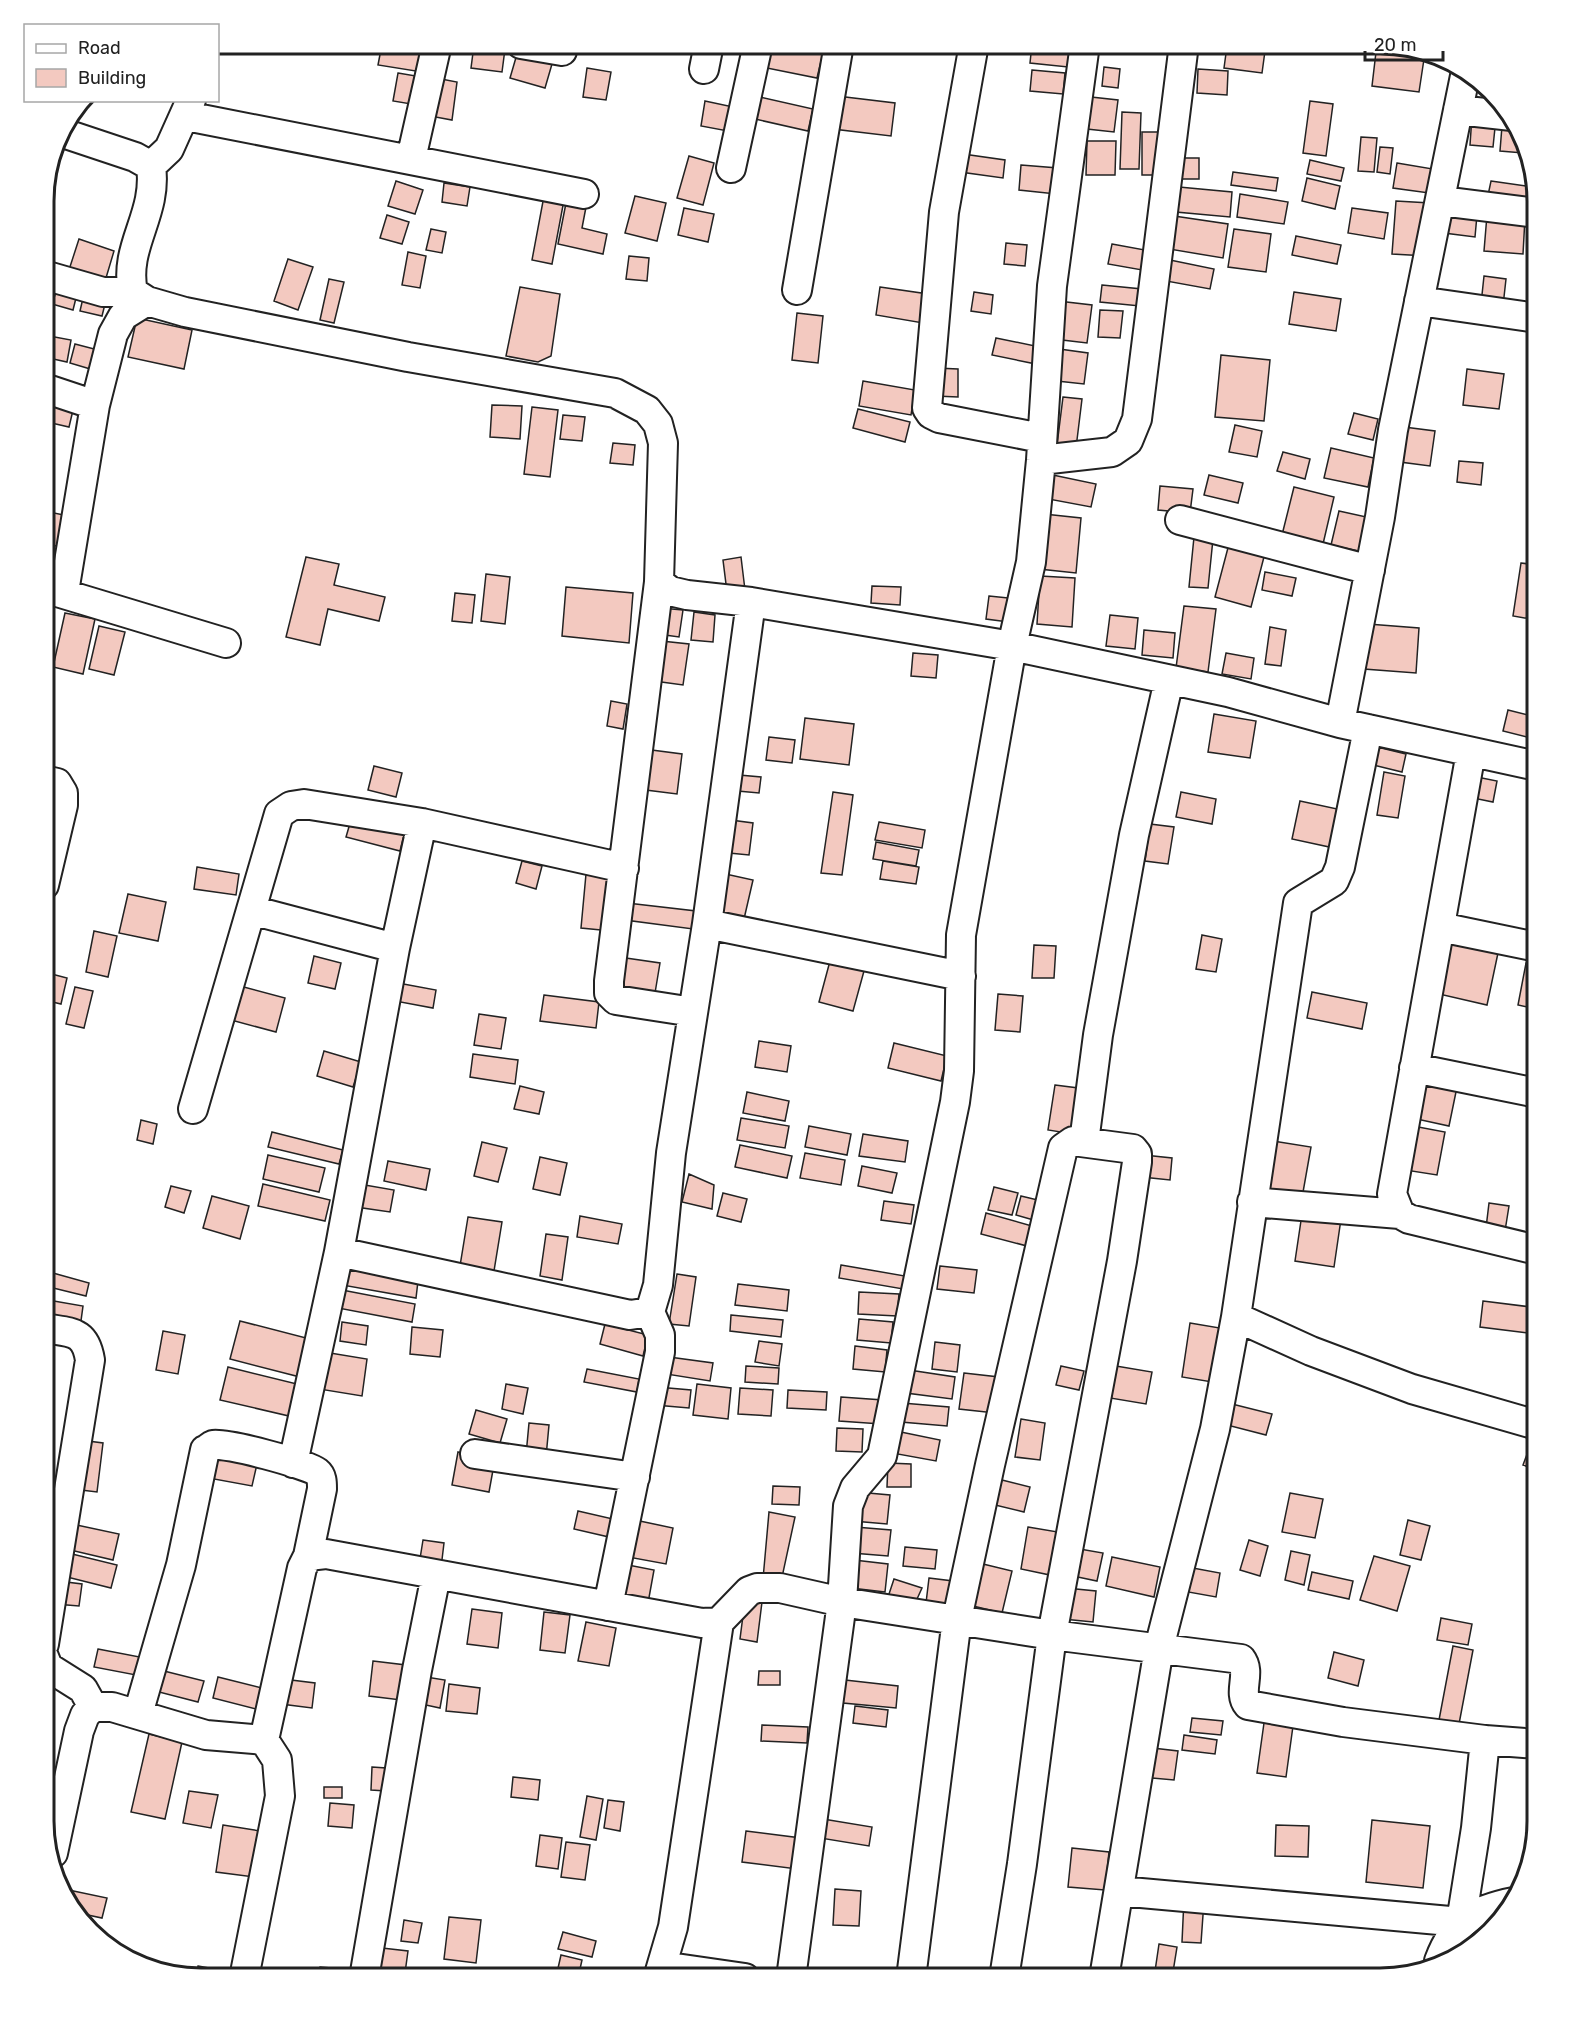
<svg xmlns="http://www.w3.org/2000/svg" width="1581" height="2022" font-family="Rubik,sans-serif">
  <style>
    .building { fill: #f3c9c0; stroke: #222; stroke-width: 1.5 }
    .lines { fill: none; stroke-linecap: round; stroke-linejoin: round }
    .minor-casing { stroke: #222; stroke-width: 32 }
    .minor { stroke: #fff; stroke-width: 28 }
    .rim { fill: none; stroke: #222; stroke-width: 3 }
  </style>
  <rect width="100%" height="100%" fill="#fff"/>
  <path class="building" d="M280 44H319L316 54Z
    M330 44H373L371 54Z
    M382 44H433L428 73 378 65Z
    M761 44H780L823 53 817 78 757 66Z
    M1032 44H1071L1068 67 1030 63Z
    M1331 44H1362L1361 53 1330 49Z
    M474 45 505 49 502 72 471 68Z
    M1227 46 1265 51 1262 73 1224 68Z
    M1376 52 1424 59 1419 92 1372 86Z
    M517 54 552 64 545 88 510 78Z
    M1104 67 1120 69 1118 88 1102 86Z
    M587 68 611 72 606 100 583 97Z
    M1198 69 1228 71 1227 95 1197 93Z
    M1032 70 1065 73 1063 94 1030 91Z
    M398 73 422 77 417 105 393 101Z
    M436 78 457 82 452 120 430 116Z
    M751 95 813 109 808 131 746 117Z
    M837 96 895 103 891 136 833 129Z
    M1082 96 1118 100 1114 132 1078 128Z
    M705 101 738 108 733 132 701 126Z
    M1310 101 1333 104 1326 156 1303 153Z
    M1122 112 1141 113 1139 169H1120Z
    M1472 116 1496 118 1493 147 1470 145Z
    M1502 126H1515L1523 153 1500 151Z
    M1142 132H1163L1162 175H1142Z
    M1361 137 1377 138 1374 172 1358 171Z
    M1087 141H1116L1115 175H1086Z
    M1380 147 1393 148 1390 174 1377 172Z
    M956 153 1005 160 1003 178 953 171Z
    M689 156 714 163 703 205 677 198Z
    M1182 158H1199V179H1182Z
    M1310 160 1344 168 1341 181 1307 174Z
    M1397 163 1433 169 1429 193 1393 188Z
    M1021 165 1058 168 1056 194 1019 190Z
    M1233 172 1278 178 1276 191 1231 185Z
    M1307 178 1340 186 1335 209 1302 201Z
    M396 181 423 190 415 214 388 206Z
    M1491 181 1533 187 1538 201 1487 200Z
    M444 183 470 187 467 206 442 202Z
    M1179 187 1232 192 1230 217 1176 212Z
    M1240 194 1288 202 1284 224 1237 217Z
    M544 196 564 200 552 264 532 260Z
    M635 196 666 203 657 241 625 233Z
    M1396 201 1430 203 1427 256 1392 254Z
    M566 203 586 207 582 228 607 234 603 254 558 244Z
    M684 208 714 214 708 242 678 235Z
    M1352 208 1388 213 1384 239 1348 233Z
    M1446 212 1477 215 1475 237 1444 233Z
    M387 215 409 222 402 244 380 238Z
    M1487 215 1525 218 1523 254 1484 251Z
    M1174 216 1228 224 1223 258 1169 249Z
    M431 229 446 232 442 253 426 250Z
    M1234 229 1271 234 1266 272 1228 267Z
    M1296 236 1341 245 1337 264 1292 255Z
    M79 239 114 251 103 288 67 276Z
    M1006 243 1027 245 1025 266 1004 264Z
    M1112 244 1145 250 1142 270 1108 264Z
    M408 252 426 256 420 288 402 285Z
    M629 256 649 258 647 281 626 279Z
    M288 259 313 267 298 310 274 301Z
    M1170 260 1214 269 1210 289 1166 281Z
    M1484 276 1506 279 1503 306 1481 304Z
    M329 279 344 282 334 323 320 320Z
    M1102 285 1142 289 1140 306 1100 302Z
    M520 287 560 294 551 356 538 362 506 356Z
    M880 287 928 294 923 323 876 315Z
    M57 289 77 294 73 310 52 304Z
    M974 292 993 295 991 314 971 311Z
    M1294 292 1341 299 1336 331 1289 324Z
    M83 298 105 304 102 316 80 311Z
    M1058 301 1092 305 1087 343 1054 339Z
    M1100 310 1123 311 1120 338 1098 337Z
    M797 313 823 316 818 363 792 360Z
    M137 318 192 330 184 369 128 357Z
    M44 335 71 340 67 362 44 357Z
    M996 338 1040 347 1036 364 992 355Z
    M75 344 102 351 97 371 70 363Z
    M1052 348 1088 353 1084 384 1048 380Z
    M1221 355 1270 360 1264 421 1215 417Z
    M936 368 958 369V397L935 396Z
    M1467 369 1504 374 1499 409 1463 405Z
    M863 381 915 390 911 415 859 406Z
    M1063 397 1082 399 1076 448 1057 445Z
    M52 401 74 406 69 427 47 422Z
    M492 405 522 406 520 439 490 437Z
    M532 407 558 410 550 477 524 474Z
    M858 409 910 422 905 442 853 428Z
    M1354 413 1378 419 1373 440 1348 434Z
    M563 415 585 417 582 441 560 439Z
    M1235 425 1262 431 1257 457 1229 452Z
    M1404 427 1435 431 1430 466 1400 462Z
    M613 443 635 445 633 465 610 463Z
    M1331 448 1374 458 1368 487 1324 478Z
    M1283 452 1310 459 1305 479 1277 471Z
    M1459 461 1483 463 1481 485 1457 482Z
    M1048 474 1096 484 1091 507 1043 498Z
    M1209 475 1243 483 1238 503 1204 495Z
    M1160 486 1193 489 1190 513 1158 510Z
    M1294 487 1334 497 1323 544 1282 535Z
    M44 511 74 517 69 548 44 544Z
    M1339 511 1371 518 1363 552 1331 545Z
    M1044 514 1081 518 1076 573 1039 569Z
    M1194 537 1213 539 1208 588 1189 587Z
    M1229 544 1265 553 1251 607 1215 597Z
    M44 551 65 554 59 584 44 582Z
    M306 557 339 564 334 585 385 597 379 621 328 609 320 645 286 637Z
    M741 557 745 590 727 592 723 560Z
    M1521 563 1537 565V620L1513 616Z
    M1265 572 1296 578 1292 596 1262 590Z
    M486 574 510 577 505 624 481 621Z
    M1040 576 1075 578 1072 627 1037 624Z
    M872 586 901 587 900 605 871 603Z
    M566 587 633 593 629 643 562 636Z
    M455 593 475 595 472 623 452 621Z
    M989 596 1019 599 1016 623 986 619Z
    M1184 606 1216 609 1208 672 1176 668Z
    M661 608 683 610 679 637 658 634Z
    M694 612 715 615 713 642 691 640Z
    M65 613 95 619 83 674 53 667Z
    M1110 615 1138 618 1135 649 1106 646Z
    M1368 624 1419 628 1416 673 1364 669Z
    M99 626 125 632 114 675 89 669Z
    M1270 627 1286 630 1281 666 1265 664Z
    M1144 630 1175 633 1173 658 1142 655Z
    M652 640 689 644 683 685 647 680Z
    M913 653 938 655 936 678 911 676Z
    M1226 653 1254 658 1251 679 1222 674Z
    M611 701 627 704 623 729 607 726Z
    M1508 710 1536 717 1531 738 1503 731Z
    M1214 714 1256 721 1250 758 1208 752Z
    M805 718 854 724 849 765 800 759Z
    M769 737 795 740 792 763 766 760Z
    M1369 745 1406 754 1402 772 1365 763Z
    M644 749 682 754 677 794 638 789Z
    M374 766 402 773 396 797 368 790Z
    M1384 772 1405 776 1398 818 1377 815Z
    M728 774 761 777 759 793 727 790Z
    M1477 777 1497 781 1493 802 1473 798Z
    M833 792 853 795 842 875 821 873Z
    M1181 792 1216 799 1212 824 1176 817Z
    M1300 801 1342 810 1334 848 1292 839Z
    M353 813 406 827 400 851 346 837Z
    M723 819 753 823 749 855 719 852Z
    M879 822 925 830 922 848 875 840Z
    M1150 824 1174 827 1168 864 1145 861Z
    M876 842 919 850 916 866 873 859Z
    M522 861 542 866 536 889 516 883Z
    M883 861 919 867 916 884 880 879Z
    M197 867 239 874 236 895 194 889Z
    M721 873 753 880 744 919 712 911Z
    M586 874 617 877 611 931 581 928Z
    M128 894 166 902 158 941 119 933Z
    M627 903 696 911 693 929 625 920Z
    M94 931 117 936 108 977 86 972Z
    M1202 935 1222 939 1216 972 1196 969Z
    M1450 942 1498 953 1487 1005 1439 994Z
    M1034 945 1056 946 1054 978H1032Z
    M314 956 341 963 335 989 308 983Z
    M619 957 660 963 654 999 614 993Z
    M830 961 864 971 853 1011 819 1002Z
    M1526 963 1537 965V1009L1518 1005Z
    M44 972 67 978 61 1004 44 1000Z
    M398 983 436 990 433 1008 395 1001Z
    M240 986 285 998 276 1032 231 1020Z
    M75 987 93 991 84 1028 66 1024Z
    M1312 992 1367 1003 1362 1029 1307 1018Z
    M998 994 1023 996 1020 1032 995 1030Z
    M544 995 599 1002 596 1028 540 1021Z
    M479 1014 506 1018 501 1049 474 1045Z
    M759 1041 791 1046 787 1072 755 1067Z
    M894 1043 947 1056 941 1081 888 1068Z
    M324 1051 361 1062 353 1087 317 1076Z
    M473 1054 518 1060 515 1084 470 1077Z
    M1421 1079 1457 1087 1449 1126 1412 1118Z
    M1055 1085 1086 1089 1079 1135 1048 1130Z
    M520 1086 544 1092 539 1114 514 1109Z
    M747 1092 789 1101 785 1121 743 1113Z
    M741 1118 789 1126 785 1148 737 1140Z
    M141 1120 157 1124 153 1144 137 1140Z
    M809 1126 851 1134 847 1155 805 1147Z
    M1413 1126 1445 1132 1437 1175 1405 1170Z
    M272 1132 343 1150 339 1164 268 1147Z
    M863 1134 908 1141 905 1162 859 1156Z
    M1273 1141 1311 1147 1302 1198 1264 1192Z
    M482 1142 507 1148 498 1182 474 1176Z
    M740 1145 792 1156 787 1178 735 1167Z
    M805 1153 845 1160 841 1185 800 1178Z
    M268 1155 325 1168 319 1192 263 1179Z
    M1144 1155 1172 1158 1170 1180 1142 1177Z
    M540 1157 567 1163 560 1195 533 1189Z
    M388 1161 430 1169 426 1190 384 1181Z
    M862 1166 897 1173 892 1193 858 1186Z
    M689 1174 714 1185 712 1209 682 1202Z
    M263 1184 330 1200 325 1221 258 1206Z
    M359 1184 394 1190 390 1212 356 1207Z
    M171 1186 191 1191 184 1213 165 1207Z
    M994 1187 1018 1193 1012 1215 988 1210Z
    M723 1193 747 1199 741 1222 717 1216Z
    M212 1196 249 1206 240 1239 203 1228Z
    M1021 1196 1042 1201 1037 1221 1016 1215Z
    M884 1201 914 1205 911 1224 881 1220Z
    M1489 1203 1509 1206 1505 1231 1486 1228Z
    M986 1213 1032 1226 1027 1246 981 1234Z
    M1302 1214 1341 1219 1334 1267 1295 1261Z
    M580 1216 622 1224 618 1244 577 1237Z
    M468 1217 502 1222 493 1277 459 1272Z
    M546 1234 568 1237 562 1280 540 1276Z
    M841 1265 905 1276 903 1289 839 1278Z
    M346 1266 418 1281 416 1298 342 1285Z
    M940 1266 977 1270 974 1293 937 1289Z
    M53 1273 89 1283 86 1296 49 1287Z
    M677 1274 696 1277 689 1326 669 1324Z
    M738 1284 789 1290 787 1311 735 1305Z
    M342 1290 415 1304 412 1322 338 1308Z
    M859 1292 899 1294 897 1316 858 1314Z
    M48 1300 83 1306 80 1328 44 1321Z
    M1483 1301 1531 1307 1528 1333 1480 1327Z
    M731 1315 783 1320 781 1337 730 1331Z
    M859 1319 893 1322 891 1343 857 1340Z
    M240 1321 310 1339 300 1377 230 1359Z
    M342 1322 368 1326 366 1345 340 1341Z
    M1190 1323 1220 1328 1212 1382 1182 1377Z
    M605 1324 648 1335 643 1356 600 1344Z
    M412 1327 443 1330 440 1357 410 1354Z
    M163 1331 185 1335 178 1374 156 1370Z
    M759 1341 782 1344 779 1366 755 1362Z
    M935 1342 960 1345 957 1372 932 1369Z
    M855 1346 887 1350 885 1372 853 1369Z
    M324 1352 367 1359 362 1396 319 1389Z
    M669 1357 713 1363 710 1381 666 1374Z
    M1110 1365 1152 1372 1146 1404 1104 1397Z
    M746 1366 779 1368 778 1384 745 1382Z
    M1061 1366 1084 1371 1079 1390 1056 1385Z
    M228 1367 297 1384 289 1416 220 1400Z
    M587 1369 639 1379 637 1392 584 1382Z
    M909 1370 955 1377 952 1399 906 1393Z
    M964 1373 999 1377 995 1413 959 1409Z
    M506 1384 528 1388 523 1414 502 1409Z
    M697 1384 731 1388 728 1419 693 1415Z
    M657 1387 691 1390 689 1408 655 1405Z
    M740 1388 773 1390 771 1416 738 1414Z
    M788 1390 827 1392 826 1410 787 1408Z
    M841 1397 883 1400 881 1424 839 1421Z
    M902 1403 949 1407 947 1426 901 1422Z
    M1232 1404 1272 1414 1266 1435 1227 1425Z
    M476 1410 507 1419 500 1443 469 1434Z
    M1021 1419 1045 1423 1040 1460 1015 1457Z
    M529 1423 549 1425 546 1457 526 1455Z
    M837 1428 863 1429 862 1452 836 1451Z
    M1536 1430H1537V1470L1523 1465Z
    M896 1431 940 1440 936 1461 892 1453Z
    M80 1440 103 1443 97 1492 73 1489Z
    M458 1452 495 1459 489 1492 452 1485Z
    M208 1454 257 1464 252 1486 203 1477Z
    M888 1463 911 1464V1487H887Z
    M1002 1480 1030 1487 1024 1512 995 1505Z
    M773 1486 800 1487 799 1505 772 1504Z
    M857 1492 890 1495 887 1524 853 1521Z
    M1290 1493 1323 1499 1315 1538 1282 1532Z
    M578 1511 613 1519 609 1537 574 1529Z
    M769 1512 795 1517 781 1582 763 1579Z
    M635 1520 673 1528 666 1564 628 1557Z
    M1408 1520 1430 1526 1421 1560 1400 1555Z
    M72 1524 119 1534 113 1560 66 1549Z
    M855 1527 891 1530 888 1556 852 1553Z
    M1028 1527 1058 1532 1050 1575 1021 1569Z
    M423 1540 444 1543 441 1568 419 1565Z
    M1249 1540 1268 1546 1260 1576 1240 1570Z
    M905 1547 937 1550 935 1569 903 1566Z
    M1074 1548 1103 1553 1097 1581 1068 1575Z
    M1291 1551 1310 1555 1304 1585 1285 1580Z
    M64 1552 117 1565 111 1588 59 1575Z
    M1374 1556 1410 1566 1397 1611 1360 1600Z
    M1112 1557 1160 1567 1154 1597 1106 1586Z
    M854 1560 888 1564 885 1592 851 1588Z
    M623 1564 654 1570 648 1603 617 1597Z
    M983 1564 1012 1571 1002 1613 973 1606Z
    M1182 1566 1220 1573 1216 1597 1177 1590Z
    M1312 1572 1353 1581 1349 1599 1308 1590Z
    M929 1578 953 1581 950 1606 926 1603Z
    M894 1579 922 1588 917 1599 888 1597Z
    M58 1581 82 1584 79 1606 55 1604Z
    M1066 1588 1096 1591 1093 1622 1063 1619Z
    M745 1600 762 1602 757 1642 740 1639Z
    M472 1609 502 1613 498 1648 467 1644Z
    M544 1612 570 1615 565 1653 540 1650Z
    M1441 1618 1472 1624 1468 1645 1437 1640Z
    M586 1622 616 1628 609 1666 578 1661Z
    M1453 1646 1473 1650 1459 1724 1439 1720Z
    M98 1649 145 1658 141 1676 94 1667Z
    M1334 1652 1364 1660 1358 1686 1328 1678Z
    M373 1661 406 1665 401 1700 369 1696Z
    M164 1671 204 1681 198 1702 159 1692Z
    M759 1671H780V1685H758Z
    M218 1677 262 1688 256 1709 213 1698Z
    M426 1677 445 1680 440 1708 421 1704Z
    M283 1679 315 1683 312 1708 281 1704Z
    M845 1680 898 1686 896 1708 843 1703Z
    M449 1684 480 1688 477 1714 446 1711Z
    M855 1706 888 1710 886 1727 853 1723Z
    M1192 1718 1223 1721 1221 1735 1190 1732Z
    M1264 1723 1293 1726 1286 1777 1257 1773Z
    M762 1725 808 1727 807 1743 761 1741Z
    M149 1734 182 1742 165 1819 131 1812Z
    M1184 1735 1217 1740 1215 1754 1182 1750Z
    M1144 1747 1178 1751 1174 1780 1141 1777Z
    M372 1767 386 1768V1791L371 1790Z
    M513 1777 540 1780 538 1800 511 1797Z
    M324 1787H342V1798H324Z
    M189 1791 218 1795 211 1828 183 1823Z
    M44 1795 53 1797 47 1831 43 1821Z
    M587 1796 603 1799 596 1840 580 1837Z
    M608 1800 624 1802 620 1831 604 1828Z
    M330 1803 354 1805 352 1828 328 1826Z
    M823 1819 872 1827 869 1846 820 1838Z
    M1372 1820 1430 1826 1423 1888 1366 1882Z
    M223 1825 260 1831 254 1877 216 1872Z
    M1276 1825 1309 1826 1308 1857 1275 1856Z
    M746 1831 801 1838 797 1869 742 1862Z
    M540 1835 562 1838 558 1869 536 1866Z
    M566 1842 590 1845 585 1880 561 1877Z
    M1072 1848 1109 1852 1105 1890 1068 1887Z
    M64 1889 107 1898 102 1918 74 1912 70 1908Z
    M835 1889 861 1891 859 1926 833 1925Z
    M1184 1899 1204 1901 1201 1943 1182 1942Z
    M449 1917 481 1920 476 1963 444 1959Z
    M404 1920 422 1923 418 1943 401 1941Z
    M563 1932 596 1941 592 1957 558 1949Z
    M1159 1944 1177 1947 1172 1978H1154Z
    M382 1948 408 1951 405 1973 380 1970Z
    M561 1955 582 1960 578 1978 556 1977Z
    M198 1966 232 1972 231 1978 196 1977Z
    M320 1967 354 1970V1978H318Z
    M406 1973H430V1978H406Z
    M478 1974 499 1978H477Z"/>
  <g class="lines">
    <g class="minor-casing">
      <path id="minor" d="M521 44 562 51
        M974 44 944 212 927 408 931 414 939 418 1041 438
        M704 69 709 44
        M1458 110 1512 116
        M186 116 584 194
        M60 132 135 157 151 166C158 215 123 246 133 292L147 301 185 312 408 357 615 393 647 410 658 424 663 443 659 582 670 591 687 595 751 602 1012 646 1228 692 1340 723 1537 766
        M411 159 437 44
        M151 166 169 149 191 100
        M731 168 758 44
        M1441 201 1537 213
        M44 275 103 292H133
        M797 290 839 44
        M1419 301 1537 318
        M44 388 95 405
        M1041 460 1112 452 1128 441 1137 419 1184 44
        M1180 520 1370 570
        M659 582 609 981V993L616 1000 693 1012
        M44 588 226 643
        M64 592 95 405 113 334 123 316 147 301
        M1340 723 1380 517 1393 430 1466 71
        M1471 752 1392 1194 1400 1214 1409 1219 1537 1250
        M44 885 63 805V793L57 783 44 780
        M251 910 395 948
        M707 924 961 976
        M1440 927 1537 947
        M1414 1068 1537 1093
        M193 1109 279 814 291 806 304 804 422 823 624 868
        M1084 1142 1098 1035 1134 835 1169 680
        M1252 1202 1400 1214
        M339 1252 630 1315 650 1312
        M1236 1317 1311 1351 1412 1389 1537 1425
        M475 1454 635 1477
        M293 1463 339 1252 395 948 422 823
        M608 1606 660 1352V1335L650 1312 658 1285 671 1153 707 924 751 602
        M44 1644 90 1360C85 1329 70 1333 44 1328
        M44 1657 48 1667 83 1689 93 1707
        M138 1714 181 1565 205 1450C208 1449 210 1446 213 1445 224 1442 307 1464 317 1472 322 1476 322 1482 322 1489L308 1556
        M1485 1740 1537 1744
        M53 1853 79 1731 85 1715 93 1707H112L206 1735 264 1740
        M1439 1961C1454 1921 1474 1910 1514 1902
        M662 1966 745 1978
        M244 1978 280 1796 277 1760 264 1740 302 1568 308 1556 326 1554 702 1623 719 1622 749 1591 757 1588H780L842 1602 1052 1635 1241 1659C1252 1673 1237 1692 1248 1705L1343 1722 1485 1740 1476 1828 1461 1922 1119 1891
        M364 1978 417 1670 436 1575
        M658 1978 673 1927 719 1622
        M791 1978 842 1602 848 1506 855 1488 882 1456 955 1102 959 1071 961 935 1012 646 1031 562 1041 460 1052 286 1085 44
        M911 1978 957 1619 990 1465 1063 1148 1073 1141 1133 1149 1137 1154V1162L1122 1261 1052 1635 1022 1864 1004 1978
        M1104 1978 1159 1648 1215 1429 1236 1317 1298 903 1334 881 1340 867 1368 729"/>
    </g>
    <use href="#minor" class="minor"/>
  </g>
  <path d="M0 0H1581V2022H0ZM201 54H1380A147 147 0 0 1 1527 201V1821A147 147 0 0 1 1380 1968H201A147 147 0 0 1 54 1821V201A147 147 0 0 1 201 54Z" fill="#fff" fill-rule="evenodd"/>
  <path class="rim" d="M201 54H1380A147 147 0 0 1 1527 201V1821A147 147 0 0 1 1380 1968H201A147 147 0 0 1 54 1821V201A147 147 0 0 1 201 54Z"/>
  <rect x="24" y="24" width="195" height="78" fill="#ffffff" stroke="#a7a7a7" stroke-width="1.5"/>
  <rect x="36" y="44" width="30" height="9" fill="#ffffff" stroke="#a7a7a7" stroke-width="1.5"/>
  <text x="78" y="54" font-size="18" fill="#222222">Road</text>
  <rect x="36" y="69" width="30" height="18" fill="#f3c9c0" stroke="#a7a7a7" stroke-width="1.5"/>
  <text x="78" y="84" font-size="18" fill="#222222">Building</text>
  <path d="M1365 51v9h78v-9" fill="none" stroke="#222222" stroke-width="3"/>
  <text x="1374" y="51" font-size="18" fill="#222222" stroke="#ffffff" stroke-width="4.5" paint-order="stroke">20 m</text>
</svg>
